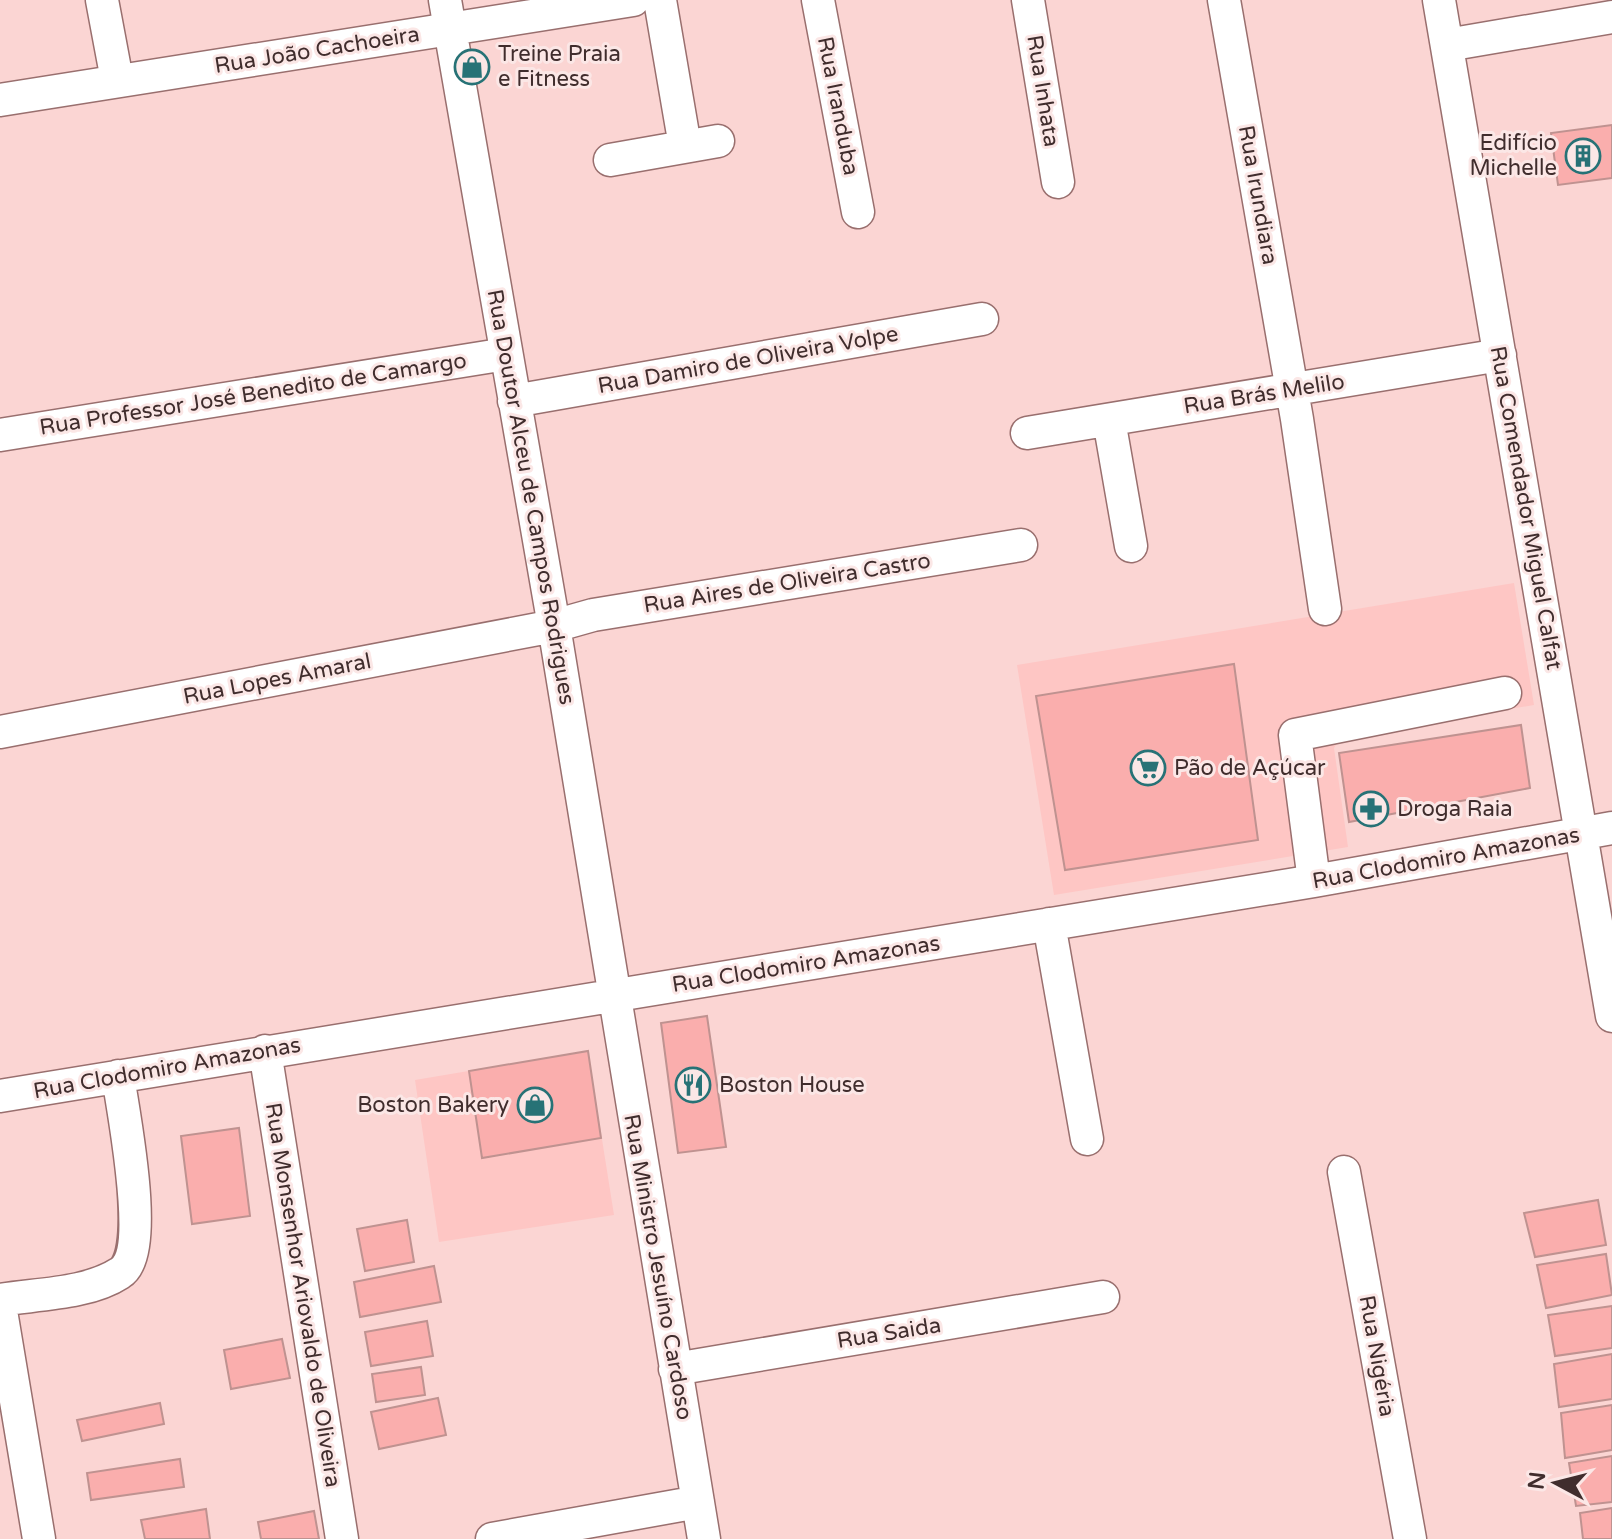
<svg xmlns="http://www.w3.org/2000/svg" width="1612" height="1539" font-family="'Varela Round',sans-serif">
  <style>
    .built { fill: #fec6c4 }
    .building { fill: #faaead; stroke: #bf9290; stroke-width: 2 }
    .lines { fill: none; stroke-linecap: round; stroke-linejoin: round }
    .minor-casing { stroke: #996f6e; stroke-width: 35 }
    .minor { stroke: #fff; stroke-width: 32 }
    .labels { text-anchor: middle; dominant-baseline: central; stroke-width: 6; stroke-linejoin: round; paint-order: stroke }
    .street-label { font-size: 22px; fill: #402d2d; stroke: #fbe7e6 }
    .poi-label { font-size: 22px; fill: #402d2d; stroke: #fbe7e6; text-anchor: start }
  </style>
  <rect width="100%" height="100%" fill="#fbd5d3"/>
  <path class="built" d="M1514 583 1534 705 1340 738 1334 748 1348 847 1054 895 1017 665Z
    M588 1051 614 1215 439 1242 415 1080Z"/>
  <path class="building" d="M1612 125V178L1558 185 1551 133Z
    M1234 664 1258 840 1065 870 1036 696Z
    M1521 725 1530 788 1349 822 1339 753Z
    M707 1016 726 1147 678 1153 661 1023Z
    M588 1051 601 1138 482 1158 469 1071Z
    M239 1128 250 1216 192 1224 181 1136Z
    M1598 1200 1606 1245 1535 1257 1524 1213Z
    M407 1220 414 1262 365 1271 357 1229Z
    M1606 1254 1612 1295 1546 1308 1537 1265Z
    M434 1266 441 1302 360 1317 354 1282Z
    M1612 1306V1348L1555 1356 1548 1315Z
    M427 1321 433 1356 371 1366 365 1332Z
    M282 1339 290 1378 231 1389 224 1350Z
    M1612 1354V1399L1559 1407 1554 1364Z
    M421 1367 425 1395 376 1402 372 1374Z
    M438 1398 446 1435 379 1449 371 1412Z
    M160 1403 164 1424 82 1441 77 1420Z
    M1612 1405V1450L1565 1458 1561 1413Z
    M1612 1456V1502L1576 1506 1569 1463Z
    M180 1459 184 1487 91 1500 87 1473Z
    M1612 1508V1539H1583L1580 1513Z
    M206 1509 210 1539H145L141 1520Z
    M314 1511 319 1539H261L258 1522Z"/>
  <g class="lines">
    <g class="minor-casing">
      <path id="minor" d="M102 0 117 80
        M445 0 554 626 704 1539
        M660 0 685 146
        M818 0 858 212
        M1028 0 1058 182
        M1224 0 1297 419 1325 609
        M1439 0 1612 1016
        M1447 45 1612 17
        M0 100 633 0
        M610 160 718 141
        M514 401 982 319
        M1109 420 1131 546
        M1027 433 1500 355
        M0 435 506 354
        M0 732 554 626 593 615 1021 545
        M1314 881 1295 735 1505 693
        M1049 924 1087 1139
        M265 1051 342 1539
        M0 1096 1314 881 1612 828
        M1344 1172 1410 1539
        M0 1300C37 1294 88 1294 120 1273 152 1253 123 1112 118 1076
        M0 1305 39 1539
        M675 1369 1103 1297
        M492 1539 698 1502"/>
    </g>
    <use href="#minor" class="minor"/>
  </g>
  <defs>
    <g id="shop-ring" transform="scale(1.8)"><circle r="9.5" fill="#fbe7e6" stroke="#277276" stroke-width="1.5"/><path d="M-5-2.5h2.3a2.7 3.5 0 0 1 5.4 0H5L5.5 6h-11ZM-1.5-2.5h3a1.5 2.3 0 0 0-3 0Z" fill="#277276"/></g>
    <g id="building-ring" transform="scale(1.8)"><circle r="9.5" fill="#fbe7e6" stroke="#277276" stroke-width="1.5"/><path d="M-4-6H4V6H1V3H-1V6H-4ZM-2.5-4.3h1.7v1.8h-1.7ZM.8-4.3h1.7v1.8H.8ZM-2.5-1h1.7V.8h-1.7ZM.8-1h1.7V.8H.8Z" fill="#277276"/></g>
    <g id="supermarket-ring" transform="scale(1.8)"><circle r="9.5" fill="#fbe7e6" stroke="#277276" stroke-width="1.5"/><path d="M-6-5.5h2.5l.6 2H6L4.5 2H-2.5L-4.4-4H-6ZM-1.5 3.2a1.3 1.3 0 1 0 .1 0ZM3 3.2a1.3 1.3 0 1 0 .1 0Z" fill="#277276"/></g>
    <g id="pharmacy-ring" transform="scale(1.8)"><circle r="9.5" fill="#fbe7e6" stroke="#277276" stroke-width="1.5"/><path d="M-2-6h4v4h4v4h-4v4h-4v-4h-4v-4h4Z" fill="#277276"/></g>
    <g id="restaurant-ring" transform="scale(1.8)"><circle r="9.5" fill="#fbe7e6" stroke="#277276" stroke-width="1.5"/><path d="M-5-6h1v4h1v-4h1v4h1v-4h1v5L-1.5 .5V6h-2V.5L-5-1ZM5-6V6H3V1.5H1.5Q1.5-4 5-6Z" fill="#277276"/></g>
  </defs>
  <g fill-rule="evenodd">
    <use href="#shop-ring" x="472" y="67"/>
    <use href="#building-ring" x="1583" y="156"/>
    <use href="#supermarket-ring" x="1148" y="768"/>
    <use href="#pharmacy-ring" x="1371" y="809"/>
    <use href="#restaurant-ring" x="693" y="1085"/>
    <use href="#shop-ring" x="535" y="1105"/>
  </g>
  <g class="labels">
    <g class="street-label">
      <text transform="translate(317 50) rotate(-9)">Rua João Cachoeira</text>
      <text transform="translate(1043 91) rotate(81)">Rua Inhata</text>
      <text transform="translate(838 106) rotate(79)">Rua Iranduba</text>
      <text transform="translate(1258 195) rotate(80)">Rua Irundiara</text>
      <text transform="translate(748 360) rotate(-10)">Rua Damiro de Oliveira Volpe</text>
      <text transform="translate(253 394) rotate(-9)">Rua Professor José Benedito de Camargo</text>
      <text transform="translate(1264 394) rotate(-9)">Rua Brás Melilo</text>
      <text transform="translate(531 497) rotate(80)">Rua Doutor Alceu de Campos Rodrigues</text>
      <text transform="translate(1526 508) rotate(80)">Rua Comendador Miguel Calfat</text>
      <text transform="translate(787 583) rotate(-9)">Rua Aires de Oliveira Castro</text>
      <text transform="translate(277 679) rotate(-11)">Rua Lopes Amaral</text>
      <text transform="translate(1446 858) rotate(-10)">Rua Clodomiro Amazonas</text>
      <text transform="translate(806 964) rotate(-9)">Rua Clodomiro Amazonas</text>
      <text transform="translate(167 1068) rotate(-10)">Rua Clodomiro Amazonas</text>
      <text transform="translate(658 1267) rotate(80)">Rua Ministro Jesuíno Cardoso</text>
      <text transform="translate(303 1295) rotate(81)">Rua Monsenhor Ariovaldo de Oliveira</text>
      <text transform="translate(889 1333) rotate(-9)">Rua Saida</text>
      <text transform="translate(1377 1356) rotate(80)">Rua Nigéria</text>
    </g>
    <g class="poi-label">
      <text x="498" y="54">Treine Praia<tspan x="498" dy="25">e Fitness</tspan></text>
      <text x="1557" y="143" text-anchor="end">Edifício<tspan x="1557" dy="25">Michelle</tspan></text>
      <text x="1174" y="768">Pão de Açúcar</text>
      <text x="1397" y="809">Droga Raia</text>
      <text x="719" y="1085">Boston House</text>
      <text x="509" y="1105" text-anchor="end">Boston Bakery</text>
    </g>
  </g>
  <g transform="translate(1556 1483) rotate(277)" stroke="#fbe7e6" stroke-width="6" paint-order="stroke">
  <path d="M0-6L14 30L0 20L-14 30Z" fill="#402d2d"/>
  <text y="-12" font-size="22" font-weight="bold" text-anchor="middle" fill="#402d2d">N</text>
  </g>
</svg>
